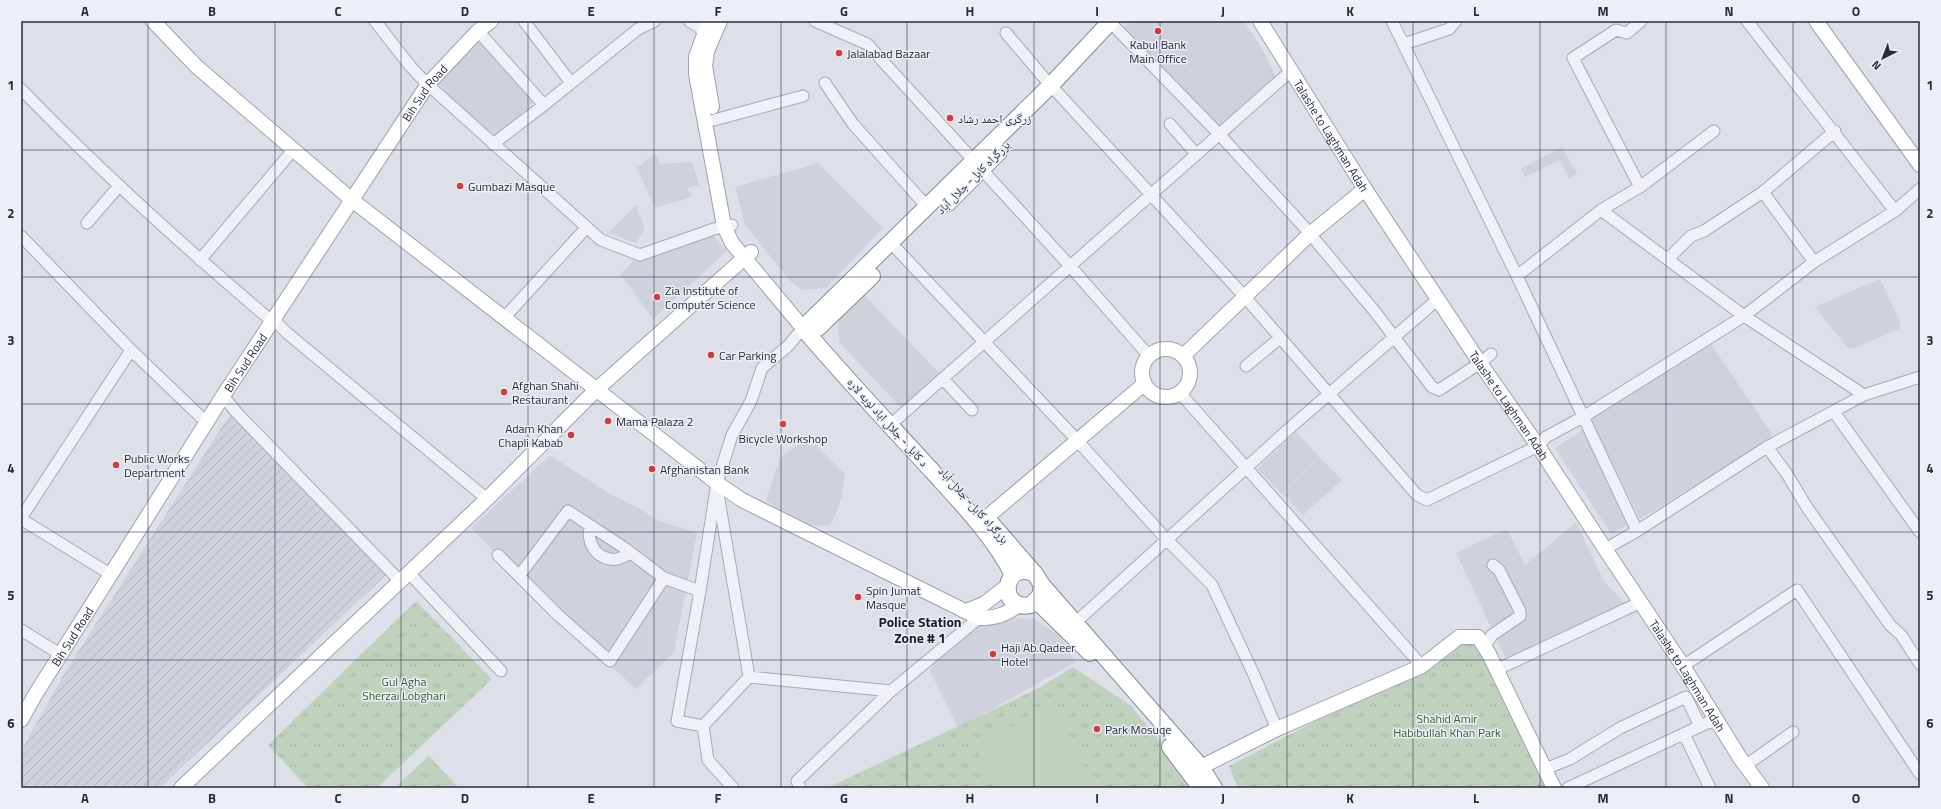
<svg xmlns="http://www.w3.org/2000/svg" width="1941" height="809" font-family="'Titillium Web','Noto Naskh Arabic',sans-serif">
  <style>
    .built { fill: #cfd2dd }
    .industrial { fill: url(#industrial-furrows) }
    .grass { fill: url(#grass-tufts) }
    .pitch { fill: #c0d2bd }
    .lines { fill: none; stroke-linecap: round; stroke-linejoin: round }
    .minor-casing { stroke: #a6aab5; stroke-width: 13 }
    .major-casing { stroke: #9ca2b4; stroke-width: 16 }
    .highway-casing { stroke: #848b9f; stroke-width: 18 }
    .minor { stroke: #f0f1f6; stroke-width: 11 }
    .major { stroke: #fff; stroke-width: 14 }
    .highway { stroke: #fff; stroke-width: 16 }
    .grid { fill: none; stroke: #262b3f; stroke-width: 1; stroke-opacity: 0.55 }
    .poi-dot { fill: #d43a3d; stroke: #eceff5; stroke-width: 1.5 }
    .labels { text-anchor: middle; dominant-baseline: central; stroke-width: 3; stroke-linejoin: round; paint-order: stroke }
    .poi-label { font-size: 12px; fill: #262b3f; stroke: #eceff5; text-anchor: start }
    .street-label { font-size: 12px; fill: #262b3f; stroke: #eceff5 }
    .park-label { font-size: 12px; fill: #355b32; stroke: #eceff5 }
    .quarter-label { font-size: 14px; font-weight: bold; fill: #181d2f; stroke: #eceff5 }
    .neatline { fill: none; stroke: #262b3f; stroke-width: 1.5 }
    .grid-label { font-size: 13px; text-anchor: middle; font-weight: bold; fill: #262b3f }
  </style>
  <defs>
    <pattern id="industrial-furrows" width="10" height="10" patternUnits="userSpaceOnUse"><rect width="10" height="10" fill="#cfd2dd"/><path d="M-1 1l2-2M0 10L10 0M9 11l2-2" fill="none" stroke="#b2b4bf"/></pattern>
    <pattern id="grass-tufts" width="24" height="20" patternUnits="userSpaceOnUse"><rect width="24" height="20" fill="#c0d2bd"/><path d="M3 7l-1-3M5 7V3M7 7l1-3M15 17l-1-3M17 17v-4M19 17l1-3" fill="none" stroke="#a5b4a4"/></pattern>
  </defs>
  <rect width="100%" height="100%" fill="#dde0e8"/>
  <path class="built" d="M1132 21H1244L1264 52 1277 80 1227 139 1121 30Z
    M478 32 538 98 491 142 434 79Z
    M1562 147 1577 174 1569 178 1559 160 1525 177 1521 169Z
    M655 154 660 164 692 162 699 185 688 188 691 197 655 208 637 168Z
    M818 163 883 228 826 288 803 290 791 282 745 225 735 187Z
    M636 205 645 229 636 243 608 233Z
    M711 233 727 251 653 319 621 275 636 257Z
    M1880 279 1900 322V328L1853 349 1847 347 1815 307Z
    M862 293 942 376 903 410 839 342 838 321Z
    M1709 341 1772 434 1769 441 1640 519 1589 416Z
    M1584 429 1630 523 1611 534 1555 448Z
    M1296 432 1320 457 1282 494 1257 469Z
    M809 438 845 474 842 496 833 521 828 526 798 525 766 500 780 457Z
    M550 455 608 493 640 509 659 521 697 533 674 652 636 689 550 610 471 528Z
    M1320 458 1342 480 1303 515 1283 494Z
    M1576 522 1604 581 1627 606 1555 642 1506 659 1456 553 1507 529 1525 565Z
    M1016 618 1034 619 1060 636 1076 662 958 728 930 671 938 656 974 624 996 623Z"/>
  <path class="industrial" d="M230 414 387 574 160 788H21V751L67 669Z"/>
  <path class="grass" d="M416 601 492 679 377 788H308L268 745Z
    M1476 638 1547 788H1238L1229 766Z
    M1073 667 1131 706 1165 747 1192 788H827L1039 688Z
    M429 756 459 788H394Z"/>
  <path class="pitch" d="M1055 707 1093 788H994L974 744Z"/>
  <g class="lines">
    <g class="minor-casing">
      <path id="minor" d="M375 21 410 66 426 83 601 240 640 255 714 229 732 225
        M524 21 571 83
        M689 21 699 27 704 34
        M815 21 867 44 1070 266 1149 356
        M1392 21 1517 276 1637 531
        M1747 21 1895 211
        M1110 22 1219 134 1306 229 1376 313 1432 387 1439 390 1480 363 1491 354
        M478 31 544 105 638 29 655 21
        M1006 33 1045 79 1245 297 1417 495 1427 500 1538 446 1546 437 1583 417 1744 316 1814 262 1895 211 1920 189
        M1404 44 1449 29 1456 21
        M825 83 853 124 921 200 931 204
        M21 89C99 170 182 245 267 317L273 319 287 333 487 499
        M714 120 803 96
        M1170 124 1196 154
        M493 144 544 105
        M1640 187 1573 58 1616 30 1627 33 1641 21
        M1763 192 1814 262
        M1601 210 1744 316 1864 395
        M87 223 119 186
        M21 236 131 350 206 422
        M891 243 1075 438 1166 539 1212 585 1254 675 1276 727 1279 728
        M1668 259 1691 236 1704 231 1763 192 1835 131
        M200 260 294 149
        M1517 276 1601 210 1640 187 1714 131
        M504 318 587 227
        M1246 366 1280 338
        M943 379 972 410
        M1180 393 1422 666
        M223 396 237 413 400 581
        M1834 412 1920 532
        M897 419 1292 70
        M1767 447 1787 474 1806 506 1890 625 1901 635 1920 664
        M718 494 749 677
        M21 518 131 350
        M21 519 110 574
        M590 526C587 540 593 556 610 559 617 561 625 556 631 553
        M1605 549 1637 531 1767 447 1864 395 1920 377
        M498 555 558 615 610 661 664 578
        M408 572 501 671
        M519 576 568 511 623 547 664 578 700 591
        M1076 622 1291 427 1438 299
        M21 630 60 654
        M1478 637 1487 643 1492 635 1520 616V611L1499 570 1493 565
        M1683 666 1797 590 1920 774
        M1496 670 1641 602
        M703 726 749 677 891 691
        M1745 766 1793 732
        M1545 769 1570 759 1620 728 1686 697 1700 726 1684 734 1710 788
        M733 788 708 760 703 726 677 721 700 591 717 483 732 435 751 401 762 368 788 346 803 328
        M800 788 797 781 891 691 979 618
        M1568 788 1709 722 1720 725"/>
    </g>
    <g class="major-casing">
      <g id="major">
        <path d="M153 21 196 66 352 200 717 483 742 500 979 618C997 618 1004 615 1019 605"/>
        <path d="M709 21 696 57V74L724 226 732 243 803 328"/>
        <path id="s1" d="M1260 21 1365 189 1480 363 1538 446 1605 549 1683 666 1740 758 1762 788"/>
        <path d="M1816 21 1920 165"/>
        <path d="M712 107 705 66 707 51 720 21"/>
        <circle cx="1166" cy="373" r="24"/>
        <path d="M1183 356 1310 234 1365 189"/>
        <path d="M986 518 1144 384"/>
        <path d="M966 611 984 604 1007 586"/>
        <path id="s2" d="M21 720 35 695 223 396 428 84 478 31 491 21"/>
        <path d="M1201 767 1279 728 1422 666 1459 637H1478L1489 654 1554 788"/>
        <path d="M181 788 487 499 597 389 751 252"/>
      </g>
    </g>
    <g class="highway-casing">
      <path id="highway" d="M948 203 999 152
        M818 328 872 276
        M989 521 1035 574
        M1013 575C994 537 962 504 933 472 890 425 845 378 803 328L1051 85 1111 21
        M1042 585 1040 596 1031 605C996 612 1003 558 1035 574L1042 585 1201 767 1214 788
        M1037 601 1090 653
        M1170 747 1201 788"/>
    </g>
    <use href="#minor" class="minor"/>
    <use href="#major" class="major"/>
    <use href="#highway" class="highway"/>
  </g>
  <path class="grid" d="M148 21V788M275 21V788M401 21V788M528 21V788M654 21V788M781 21V788M907 21V788M1034 21V788M1160 21V788M1287 21V788M1413 21V788M1540 21V788M1666 21V788M1793 21V788M21 150H1920M21 277H1920M21 404H1920M21 532H1920M21 660H1920"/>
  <g class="poi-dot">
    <circle cx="1158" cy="31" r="4"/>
    <circle cx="839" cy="53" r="4"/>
    <circle cx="950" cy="118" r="4"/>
    <circle cx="460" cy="186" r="4"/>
    <circle cx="657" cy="297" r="4"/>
    <circle cx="711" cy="355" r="4"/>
    <circle cx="504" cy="392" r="4"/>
    <circle cx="608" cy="421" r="4"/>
    <circle cx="783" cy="424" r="4"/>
    <circle cx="571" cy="435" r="4"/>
    <circle cx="116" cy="465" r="4"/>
    <circle cx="652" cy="469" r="4"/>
    <circle cx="858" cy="597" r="4"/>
    <circle cx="993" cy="654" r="4"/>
    <circle cx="1097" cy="729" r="4"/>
  </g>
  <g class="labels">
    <g class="poi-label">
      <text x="1158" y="44" text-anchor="middle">Kabul Bank<tspan x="1158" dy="14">Main Office</tspan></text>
      <text x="847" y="53">Jalalabad Bazaar</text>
      <text x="958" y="118">زرگری احمد رشاد</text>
      <text x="468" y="186">Gumbazi Masque</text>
      <text x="665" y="290">Zia Institute of<tspan x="665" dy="14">Computer Science</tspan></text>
      <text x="719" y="355">Car Parking</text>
      <text x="512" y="385">Afghan Shahi<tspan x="512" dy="14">Restaurant</tspan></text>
      <text x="616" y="421">Mama Palaza 2</text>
      <text x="563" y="428" text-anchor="end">Adam Khan<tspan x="563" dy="14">Chapli Kabab</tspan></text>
      <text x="783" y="438" text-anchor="middle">Bicycle Workshop</text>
      <text x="124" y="458">Public Works<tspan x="124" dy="14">Department</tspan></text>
      <text x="660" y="469">Afghanistan Bank</text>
      <text x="866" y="590">Spin Jumat<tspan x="866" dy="14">Masque</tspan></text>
      <text x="1001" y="647">Haji Ab.Qadeer<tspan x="1001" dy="14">Hotel</tspan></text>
      <text x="1105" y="729">Park Mosuqe</text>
    </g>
    <g class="street-label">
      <text stroke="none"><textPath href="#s2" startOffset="746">Bih Sud Road</textPath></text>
      <text stroke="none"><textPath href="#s1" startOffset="135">Talashe to Laghman Adah</textPath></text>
      <text transform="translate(973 177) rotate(-45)">بزرگراه کابل- جلال آباد</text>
      <text stroke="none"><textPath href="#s2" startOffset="422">Bih Sud Road</textPath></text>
      <text stroke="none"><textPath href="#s1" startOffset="458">Talashe to Laghman Adah</textPath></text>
      <text transform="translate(888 422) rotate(48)">د کابل - جلال اباد لویه لاره</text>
      <text transform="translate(974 505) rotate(48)">بزرگراه کابل- جلال آباد</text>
      <text stroke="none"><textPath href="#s2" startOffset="98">Bih Sud Road</textPath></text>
      <text stroke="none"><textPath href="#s1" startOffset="782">Talashe to Laghman Adah</textPath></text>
    </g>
    <g class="park-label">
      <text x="404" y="681">Gul Agha<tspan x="404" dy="14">Sherzai Lobghari</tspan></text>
      <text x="1447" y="718">Shahid Amir<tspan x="1447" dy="14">Habibullah Khan Park</tspan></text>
    </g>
    <g class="quarter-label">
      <text x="920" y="621">Police Station<tspan x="920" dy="16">Zone # 1</tspan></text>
    </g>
  </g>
  <rect width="1941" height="809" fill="none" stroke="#eceff5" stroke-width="44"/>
  <g transform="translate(1883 58) rotate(222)" stroke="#eceff5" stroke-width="3" paint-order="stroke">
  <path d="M0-3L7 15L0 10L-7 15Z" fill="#262b3f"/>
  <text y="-6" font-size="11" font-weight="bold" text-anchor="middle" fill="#262b3f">N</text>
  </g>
  <rect x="22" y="22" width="1897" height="765" class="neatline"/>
  <g class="grid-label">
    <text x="85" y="16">A</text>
    <text x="212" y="16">B</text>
    <text x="338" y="16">C</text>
    <text x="465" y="16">D</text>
    <text x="591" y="16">E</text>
    <text x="718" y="16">F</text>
    <text x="844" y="16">G</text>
    <text x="970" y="16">H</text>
    <text x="1097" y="16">I</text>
    <text x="1223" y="16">J</text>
    <text x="1350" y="16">K</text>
    <text x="1476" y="16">L</text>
    <text x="1603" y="16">M</text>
    <text x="1729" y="16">N</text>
    <text x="1856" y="16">O</text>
    <text x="11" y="90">1</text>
    <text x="1930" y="90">1</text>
    <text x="11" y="218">2</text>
    <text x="1930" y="218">2</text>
    <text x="11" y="345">3</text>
    <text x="1930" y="345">3</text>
    <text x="11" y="473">4</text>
    <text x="1930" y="473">4</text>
    <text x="11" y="600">5</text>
    <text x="1930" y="600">5</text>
    <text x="11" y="728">6</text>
    <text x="1930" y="728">6</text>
    <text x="85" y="803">A</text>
    <text x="212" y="803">B</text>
    <text x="338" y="803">C</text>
    <text x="465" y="803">D</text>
    <text x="591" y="803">E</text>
    <text x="718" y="803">F</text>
    <text x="844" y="803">G</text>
    <text x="970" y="803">H</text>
    <text x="1097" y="803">I</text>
    <text x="1223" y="803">J</text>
    <text x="1350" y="803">K</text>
    <text x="1476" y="803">L</text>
    <text x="1603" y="803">M</text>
    <text x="1729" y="803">N</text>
    <text x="1856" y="803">O</text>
  </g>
</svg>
